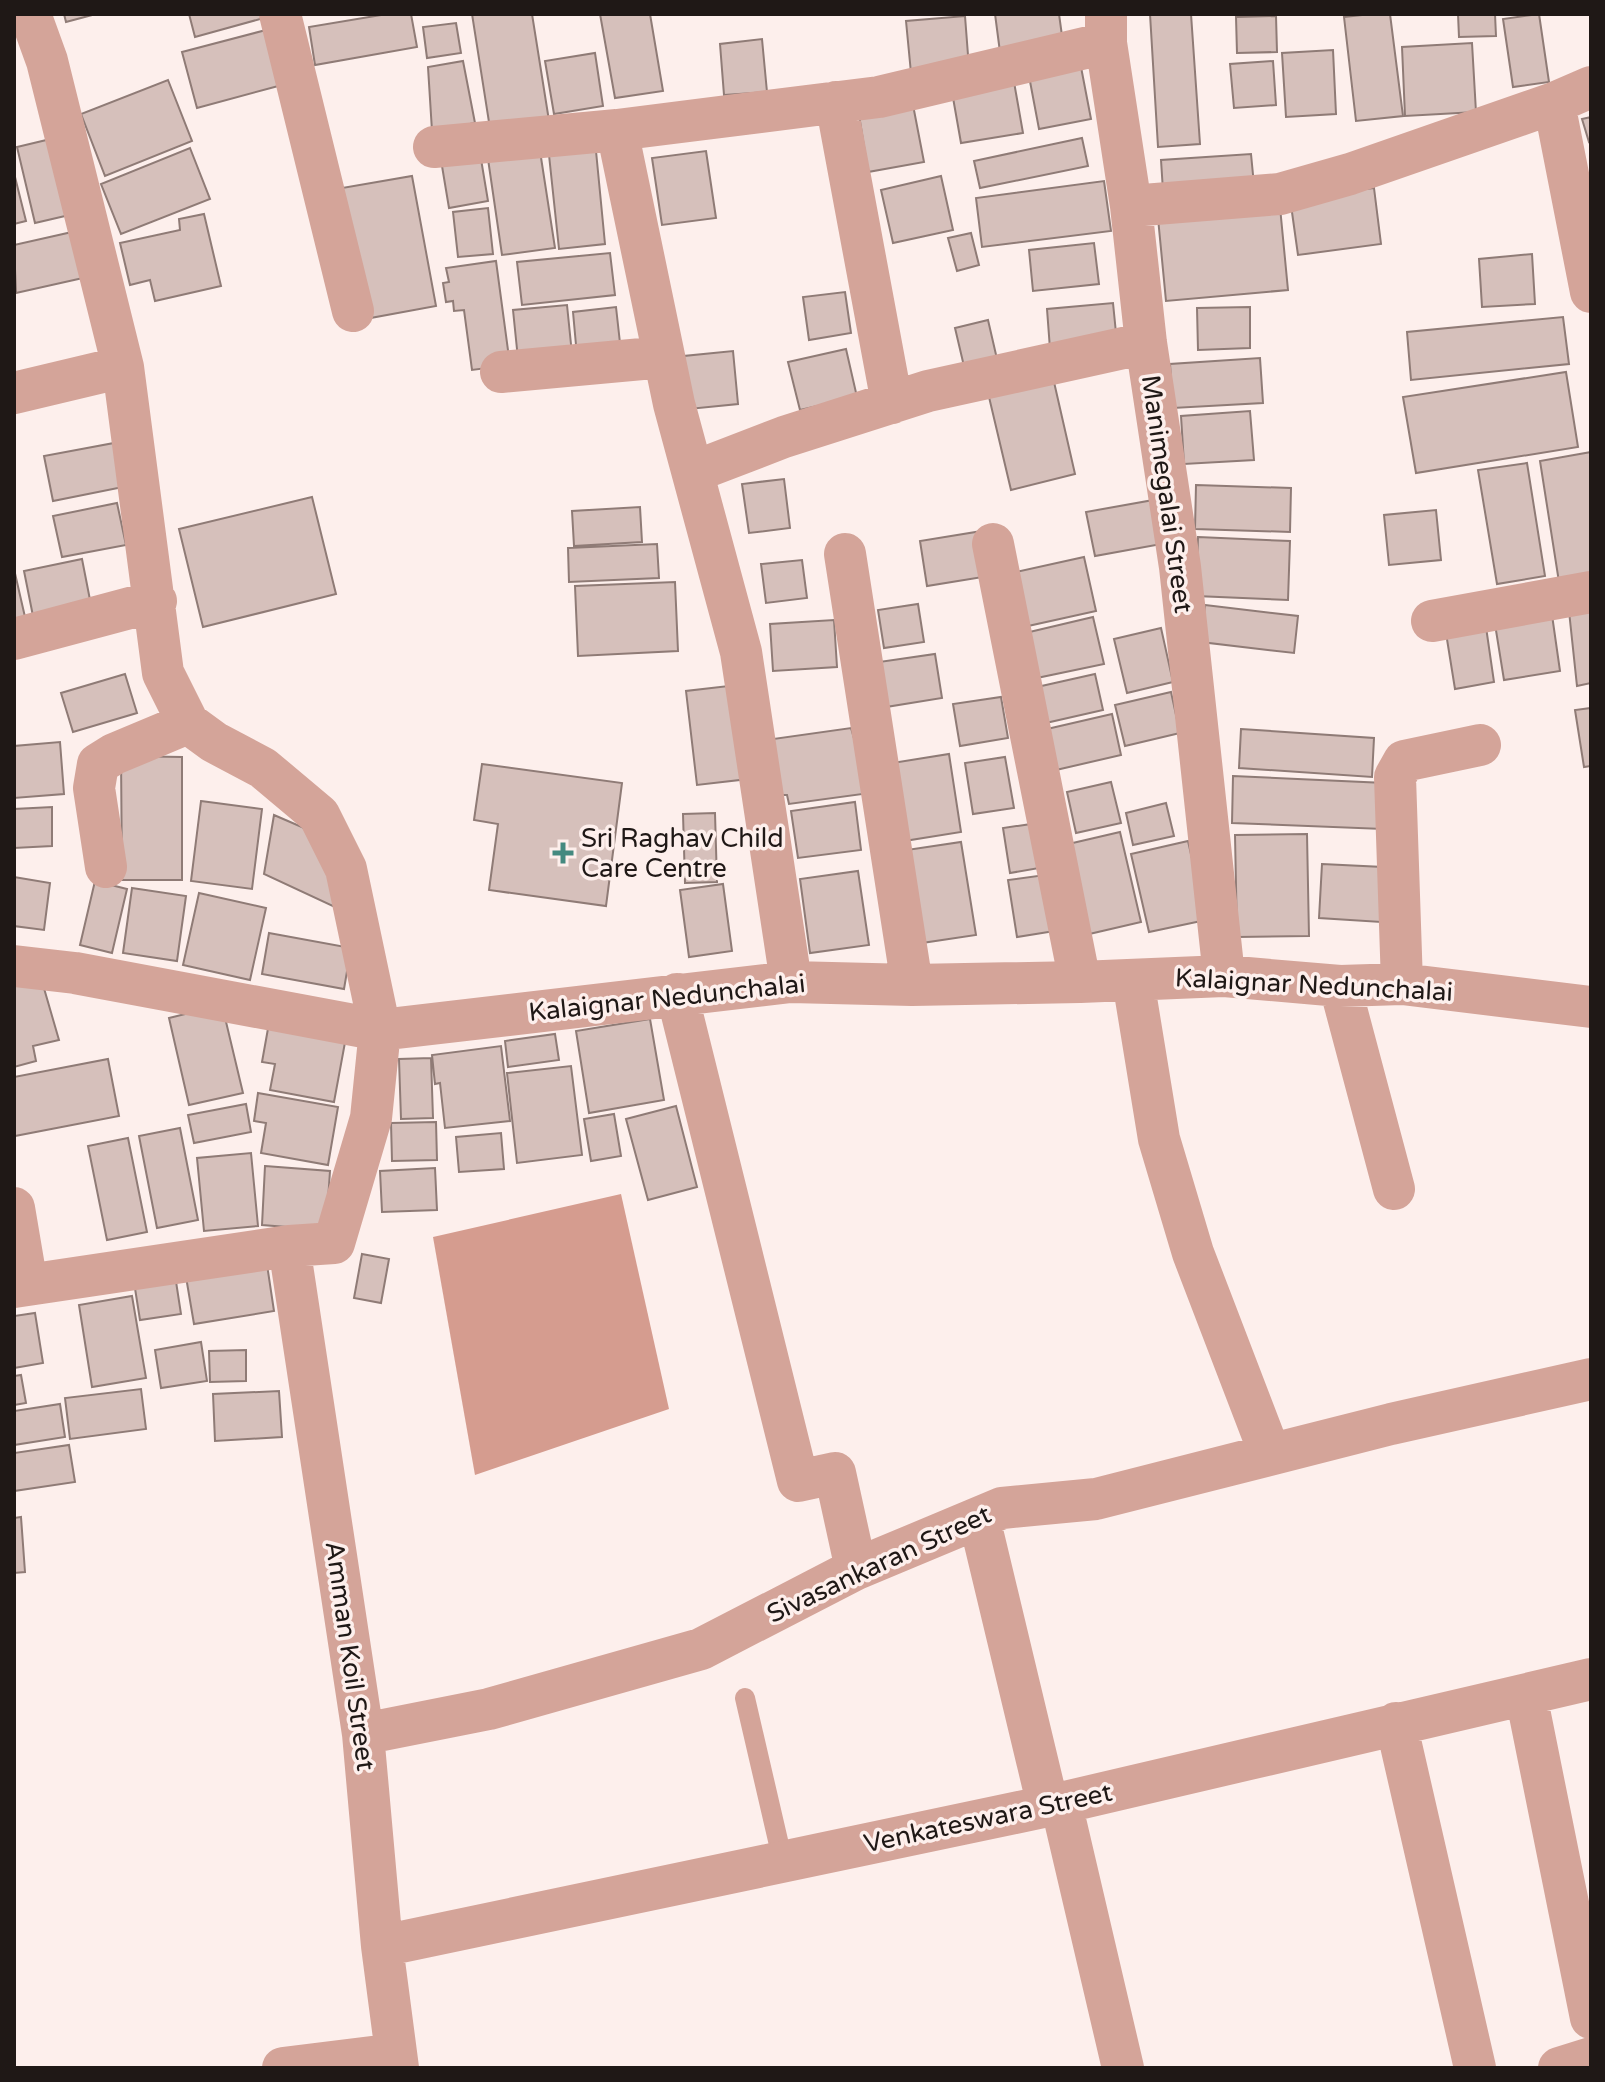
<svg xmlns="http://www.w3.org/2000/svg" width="1605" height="2082" font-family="'Varela Round',sans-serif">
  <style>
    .water { fill: #d59c8f }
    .building { fill: #d6c0bb; stroke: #8f7b76; stroke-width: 2 }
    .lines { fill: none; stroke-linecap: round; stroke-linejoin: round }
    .lane { stroke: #d4a499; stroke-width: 20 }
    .street { stroke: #d4a499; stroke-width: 42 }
    .poi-dot { fill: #44897f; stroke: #fdefec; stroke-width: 3 }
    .labels { text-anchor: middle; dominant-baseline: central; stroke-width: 7; stroke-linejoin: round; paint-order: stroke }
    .street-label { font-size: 26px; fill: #1f1816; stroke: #fdefec }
    .poi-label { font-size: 26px; fill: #1f1816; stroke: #fdefec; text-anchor: start }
  </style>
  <rect width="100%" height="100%" fill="#fdefec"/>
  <path class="water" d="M621 1194 669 1409 475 1475 433 1237Z"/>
  <path class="building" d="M64 14H96L66 22Z
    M189 14H271V16L195 37Z
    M387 14H411L417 47 315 65 309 27Z
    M472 14H532L550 127 491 135Z
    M600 14H650L663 91 615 98Z
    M995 14H1059L1063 43 1000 52Z
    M1150 14H1191L1200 144 1158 147Z
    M1371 14H1390L1403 116 1356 121 1344 17Z
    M1458 14H1495L1496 36 1459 37Z
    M1539 14 1549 82 1513 87 1503 19Z
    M965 16 969 68 911 73 906 21Z
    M1276 16 1277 52 1237 53 1236 17Z
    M456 23 461 53 427 58 423 27Z
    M266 30 282 85 197 108 182 52Z
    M762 39 767 92 724 95 720 44Z
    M1472 43 1476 112 1405 116 1402 47Z
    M1333 50 1336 114 1286 117 1282 53Z
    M595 53 603 106 554 114 545 61Z
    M463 61 475 123 432 131 428 67Z
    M1273 61 1276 105 1234 108 1230 64Z
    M1081 67 1091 119 1039 129 1029 76Z
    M168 80 192 141 105 176 81 114Z
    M1014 82 1023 133 961 143 952 92Z
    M913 105 924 162 868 172 859 115Z
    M1591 117V141L1589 142 1582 119Z
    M59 137 78 213 35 223 17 147Z
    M1082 138 1088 166 980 188 974 161Z
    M190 148 210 199 121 234 101 184Z
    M540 151 555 248 502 255 488 159Z
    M596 151 605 244 559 249 549 155Z
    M706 151 716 218 662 225 652 158Z
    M1251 154 1254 185 1163 191 1161 160Z
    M481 159 488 201 449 208 442 166Z
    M14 173 26 221 14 224Z
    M412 176 436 306 365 319 342 188Z
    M941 176 953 230 893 243 881 190Z
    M1104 181 1111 231 982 247 976 198Z
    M1374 188 1381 244 1298 255 1290 198Z
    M1280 207 1288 290 1166 301 1158 218Z
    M488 208 493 254 458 257 453 212Z
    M204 214 221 286 155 301 150 280 130 285 120 243 180 230 179 219Z
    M72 232 83 278 16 293 14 245Z
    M971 233 979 265 957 271 948 238Z
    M1094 243 1099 284 1033 291 1029 250Z
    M610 253 615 295 522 305 517 262Z
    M1532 254 1535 304 1482 307 1479 259Z
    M496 261 510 365 472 370 464 310 454 311 453 301 446 302 443 283 449 282 446 268Z
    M845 292 851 333 809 340 803 297Z
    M1113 303 1117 343 1050 349 1047 309Z
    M567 305 572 354 518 359 513 310Z
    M616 307 621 352 577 356 573 312Z
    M1250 307V348L1198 350 1197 308Z
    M1563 317 1569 364 1411 380 1407 332Z
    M988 320 1000 372 967 379 955 328Z
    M846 349 857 397 800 410 788 362Z
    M733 351 738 404 689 409 684 356Z
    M1260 358 1263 403 1173 408 1170 364Z
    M1566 372 1578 447 1416 473 1403 397Z
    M1054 382 1075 474 1011 490 989 397Z
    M1250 411 1254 460 1184 464 1181 416Z
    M114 443 123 487 53 501 44 456Z
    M1591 452V576L1559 582 1540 461Z
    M1527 463 1545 576 1497 584 1478 470Z
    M784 479 790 528 749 533 742 484Z
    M1196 485 1291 488 1290 532 1195 529Z
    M312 497 336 594 203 627 179 529Z
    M1159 499 1167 543 1095 556 1086 512Z
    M117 503 126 545 62 557 53 516Z
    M640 507 642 542 574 546 572 511Z
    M1436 510 1441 560 1389 565 1384 515Z
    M982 531 989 576 927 586 920 541Z
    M1198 537 1290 541 1288 600 1196 596Z
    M657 544 659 578 569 582 568 548Z
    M1084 557 1096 611 1019 628 1007 574Z
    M82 559 91 605 33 616 24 571Z
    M802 560 807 598 766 603 761 564Z
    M14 569 25 617 14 619Z
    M675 582 678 651 578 656 575 586Z
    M918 604 924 642 884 648 878 610Z
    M1205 605 1298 616 1294 653 1201 642Z
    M1591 607V683L1577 686 1569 611Z
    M1551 608 1560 671 1504 680 1494 618Z
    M1093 617 1104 664 1032 679 1021 634Z
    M834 620 837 667 773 671 770 624Z
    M1486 627 1494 682 1455 689 1446 633Z
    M1161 628 1173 682 1127 693 1114 639Z
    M935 654 942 698 886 707 879 662Z
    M125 674 137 713 73 732 61 693Z
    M1095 674 1103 710 1037 725 1028 689Z
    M737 685 748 779 697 785 686 691Z
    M1171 692 1180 733 1125 746 1115 705Z
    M1001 697 1008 738 960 746 953 704Z
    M1591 708V766L1584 767 1575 710Z
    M1112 714 1121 755 1043 773 1034 732Z
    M851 728 870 793 789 804 787 795H781L773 739Z
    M1241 729 1374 738 1372 777 1239 768Z
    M60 742 64 794 14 798V746Z
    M949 754 961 832 898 842 886 764Z
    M121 756 182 757V880H122Z
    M1005 757 1014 808 973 814 965 763Z
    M482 764 622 783 606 906 489 890 498 824 474 820Z
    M1233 776 1385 783 1383 829 1232 823Z
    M1111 782 1121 823 1076 833 1067 792Z
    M201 801 262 809 252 889 191 881Z
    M855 802 861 850 798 858 791 811Z
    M1166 803 1174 836 1133 845 1126 813Z
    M52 807V846L14 848V809Z
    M715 813 717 882 685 883 683 814Z
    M274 815 318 834 337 908 264 874Z
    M1038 823 1045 867 1010 873 1003 828Z
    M1120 832 1141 922 1085 935 1064 845Z
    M1307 834 1309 936 1237 937 1235 835Z
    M1188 841 1206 920 1149 932 1131 854Z
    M961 842 976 935 915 944 900 851Z
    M1322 864 1383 867 1381 922 1319 918Z
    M858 871 869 945 810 953 800 879Z
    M1052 874 1061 930 1017 937 1008 880Z
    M14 877 50 883 44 930 14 926Z
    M95 881 127 889 112 953 80 945Z
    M723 884 732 951 689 957 680 890Z
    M132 888 186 896 177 961 123 953Z
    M199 893 266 908 250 980 183 965Z
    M269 933 351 948 344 989 262 974Z
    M14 974 41 978 59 1040 33 1046 36 1061 14 1067Z
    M222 1005 243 1093 189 1105 169 1018Z
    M650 1019 664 1100 589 1113 576 1031Z
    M269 1023 346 1037 334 1102 270 1090 275 1064 262 1062Z
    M555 1034 559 1060 508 1067 505 1041Z
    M501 1046 510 1121 445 1128 440 1083 435 1084 432 1055Z
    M431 1058 433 1118 401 1119 399 1059Z
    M108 1059 119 1116 15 1136 14 1077Z
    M571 1066 582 1155 517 1163 507 1073Z
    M258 1093 338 1107 328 1165 261 1153 266 1123 254 1121Z
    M246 1104 251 1132 194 1143 188 1115Z
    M676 1106 697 1187 648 1200 626 1119Z
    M614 1114 621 1156 591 1161 584 1119Z
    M436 1122 437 1160 392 1161 391 1123Z
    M180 1128 198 1220 157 1228 139 1136Z
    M501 1133 504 1169 459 1172 456 1137Z
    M128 1138 147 1232 107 1240 88 1146Z
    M251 1153 258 1226 204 1231 197 1158Z
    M265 1166 330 1171 326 1230 262 1225Z
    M435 1168 437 1210 382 1212 380 1171Z
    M362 1254 389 1259 381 1303 354 1298Z
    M266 1258 274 1311 194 1324 185 1271Z
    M175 1275 181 1314 140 1320 134 1282Z
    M132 1296 146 1378 92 1387 79 1305Z
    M35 1313 43 1363 14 1368V1316Z
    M201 1342 207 1381 161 1388 155 1350Z
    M246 1350V1381L210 1382 209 1351Z
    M21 1375 26 1403 14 1405V1376Z
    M141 1389 146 1429 70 1439 65 1398Z
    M279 1391 282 1437 215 1441 213 1394Z
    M60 1404 65 1437 14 1445V1411Z
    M69 1445 75 1482 14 1491V1453Z
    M21 1517 25 1572 14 1573V1518Z"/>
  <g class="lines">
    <path class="lane" d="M745 1698 783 1862"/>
    <path class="street" d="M280 14 353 311
      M1106 14V43L1131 206 1146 343 1180 567 1224 976
      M836 102 892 403
      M1554 103 1591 292
      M617 130 674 404 741 652 791 982
      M434 147 617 130 879 97 1106 43
      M1131 206 1280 194 1350 174 1554 103 1591 87
      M501 372 664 357
      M14 393 123 367
      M693 472 784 437 928 391 1146 343
      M993 544 1080 982
      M845 554 912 985
      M1432 621 1591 592
      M14 639 156 601
      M106 867 94 788 98 764 114 754 188 723
      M14 966 75 973 380 1030 346 869 319 815 263 768 214 742 188 723 163 673 123 367 47 61 30 14
      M1133 980 1159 1139 1193 1253 1270 1454
      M1402 984 1395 777 1404 761 1480 745
      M1340 986 1394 1189
      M677 994 798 1481 835 1473 856 1569
      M14 1208 27 1285
      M289 1246 363 1734 382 1946 398 2068
      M14 1287 289 1246 334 1243 371 1118 380 1030 791 982 912 985 1080 982 1224 976 1340 986 1402 984 1591 1007
      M979 1518 1048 1806
      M1526 1695 1591 2018
      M1396 1723 1475 2068
      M363 1734 489 1709 701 1649 856 1569 1002 1508 1096 1499 1391 1424 1591 1379
      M1061 1803 1123 2068
      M382 1946 1048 1806 1591 1679
      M283 2068 396 2054
      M1559 2068 1591 2058"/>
  </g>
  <path class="poi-dot" d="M559 841h8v8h8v8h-8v8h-8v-8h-8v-8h8z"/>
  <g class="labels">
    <g class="street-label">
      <text transform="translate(1167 494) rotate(82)">Manimegalai Street</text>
      <text transform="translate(1314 985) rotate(3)">Kalaignar Nedunchalai</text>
      <text transform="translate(667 998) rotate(-6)">Kalaignar Nedunchalai</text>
      <text transform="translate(879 1564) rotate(-25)">Sivasankaran Street</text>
      <text transform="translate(350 1656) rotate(82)">Amman Koil Street</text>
      <text transform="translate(988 1818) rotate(-12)">Venkateswara Street</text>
    </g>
    <g class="poi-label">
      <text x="581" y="838">Sri Raghav Child<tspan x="581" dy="30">Care Centre</tspan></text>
    </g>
  </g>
  <rect width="1605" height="2082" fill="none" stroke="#1f1816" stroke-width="32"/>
</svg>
